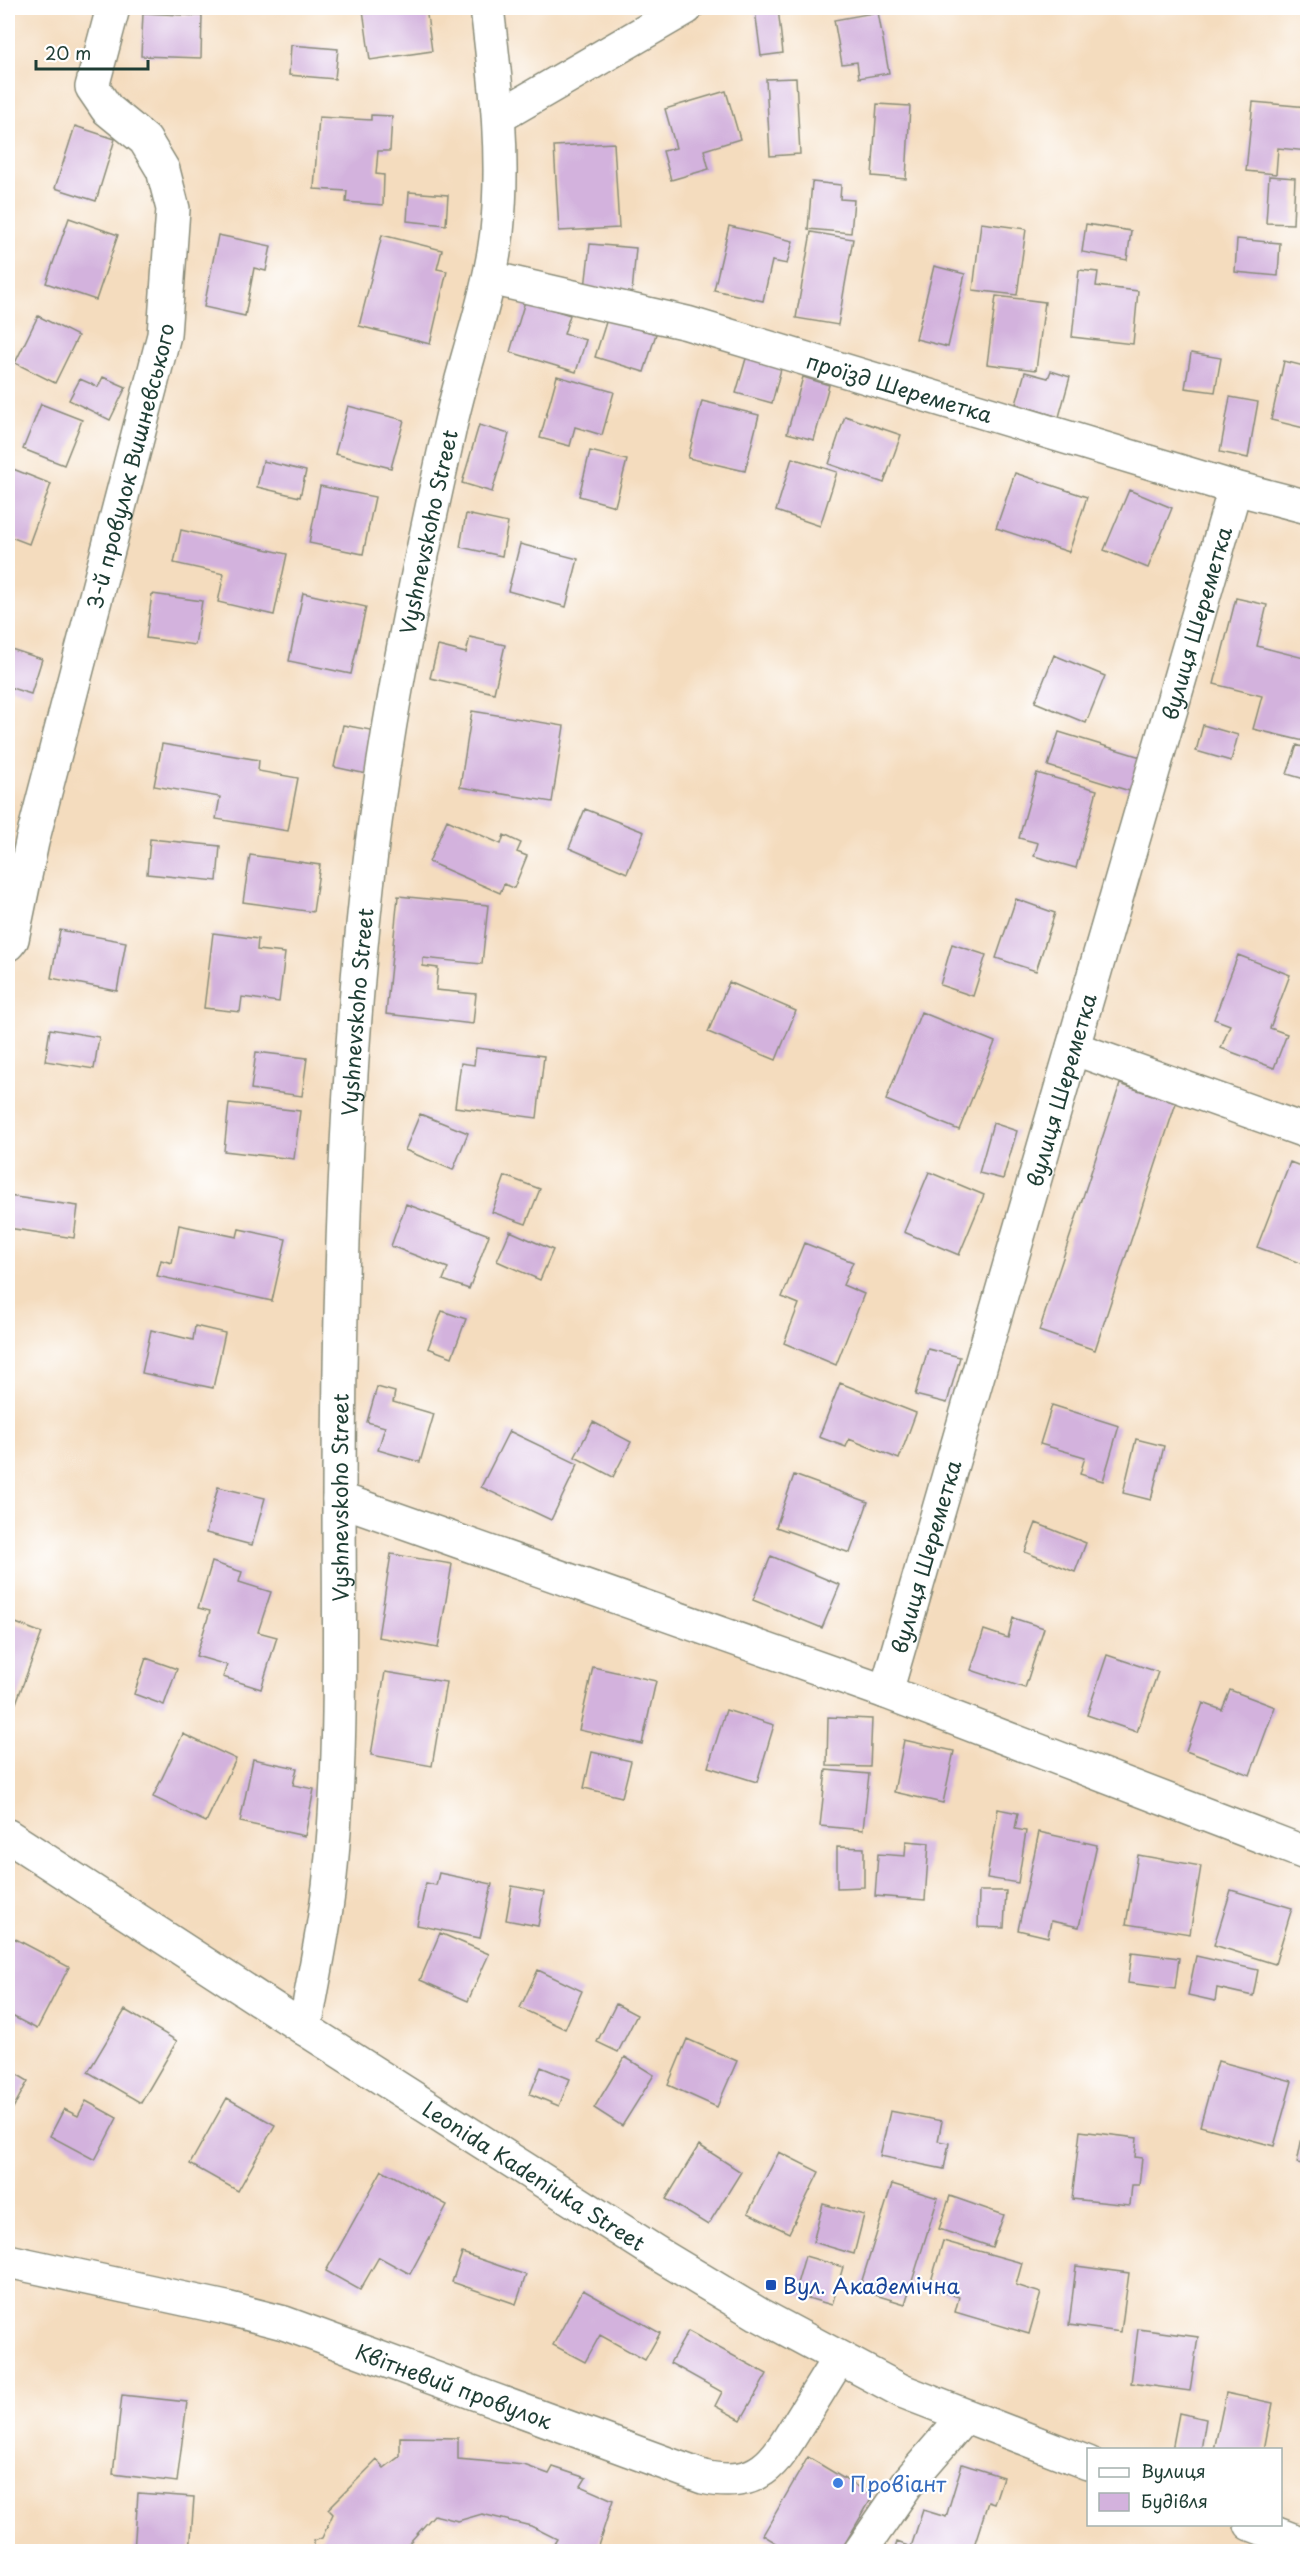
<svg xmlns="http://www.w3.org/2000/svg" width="1315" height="2559" font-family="'Playpen Sans',sans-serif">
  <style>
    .building { fill: #d3b2dd }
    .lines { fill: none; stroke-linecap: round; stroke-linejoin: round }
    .minor-casing { stroke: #8a8c79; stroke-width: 36 }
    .minor { stroke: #fff; stroke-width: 33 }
    .transit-dot { fill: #1a4fb4; stroke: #fff; stroke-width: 2 }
    .shop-dot { fill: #3f7fe0; stroke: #fff; stroke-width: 2 }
    .labels { text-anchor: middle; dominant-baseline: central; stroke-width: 4.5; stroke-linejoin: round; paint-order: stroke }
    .street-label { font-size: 21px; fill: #1f3d34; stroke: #fff }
    .transit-label { font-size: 21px; fill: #164399; stroke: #fff; text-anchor: start }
    .shop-label { font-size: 21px; fill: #366cbe; stroke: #fff; text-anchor: start }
  </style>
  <rect width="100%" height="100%" fill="#fff"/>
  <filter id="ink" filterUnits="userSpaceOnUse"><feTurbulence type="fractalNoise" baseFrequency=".0167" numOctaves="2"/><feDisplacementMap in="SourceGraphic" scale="12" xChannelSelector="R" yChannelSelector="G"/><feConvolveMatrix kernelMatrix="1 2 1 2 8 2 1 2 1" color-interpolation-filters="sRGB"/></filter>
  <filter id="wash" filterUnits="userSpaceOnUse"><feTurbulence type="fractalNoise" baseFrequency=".008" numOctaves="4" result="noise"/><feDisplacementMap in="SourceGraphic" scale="24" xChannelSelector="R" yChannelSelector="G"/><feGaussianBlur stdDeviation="1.35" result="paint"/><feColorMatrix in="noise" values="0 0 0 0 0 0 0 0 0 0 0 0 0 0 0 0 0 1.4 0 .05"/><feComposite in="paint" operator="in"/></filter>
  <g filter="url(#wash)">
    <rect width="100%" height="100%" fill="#f4dcbe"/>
    <g id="blocks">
      <path class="building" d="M377 8H426L432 51 370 60 363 10Z
        M778 8 783 53 761 56 755 10Z
        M878 12 889 73 859 78 857 62 842 64 834 20Z
        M143 13 202 16 201 58 141 56Z
        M291 45 338 49 335 79 289 75Z
        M796 78 800 154 770 156 766 79Z
        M726 91 740 139 704 150 709 169 671 180 663 151 676 148 665 109Z
        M1253 102 1308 107V151L1278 148 1276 174 1246 171Z
        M877 104 910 106 906 179 872 176Z
        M371 115 392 116 390 151H378L376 174 384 175 383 205 346 202 347 191 314 189 319 117 371 120Z
        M75 126 115 139 96 201 55 188Z
        M614 143 619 228 559 231 554 146Z
        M1269 176 1295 178 1293 224 1266 223Z
        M812 182 841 185 840 199 854 200 851 233 808 229Z
        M409 192 448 195 446 225 407 221Z
        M69 218 118 235 96 300 46 283Z
        M981 223 1026 229 1017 295 973 290Z
        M1086 224 1131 231 1127 260 1082 252Z
        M729 226 793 241 787 264 772 261 763 301 714 290Z
        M811 232 853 239 838 325 796 318Z
        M218 235 271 246 266 271 254 268 245 316 204 307Z
        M382 235 442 250 437 269 447 271 430 344 359 326Z
        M1237 239 1280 243 1278 276 1235 272Z
        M590 244 636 248 632 293 585 288Z
        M934 266 965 274 948 347 916 339Z
        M1079 270 1098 272 1096 286 1138 291 1133 344 1072 337Z
        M996 296 1045 302 1036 370 987 364Z
        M525 301 570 315 564 334 586 340 576 372 510 352Z
        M38 316 78 336 55 383 15 363Z
        M607 319 656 334 644 372 595 357Z
        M1191 353 1221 358 1215 392 1185 388Z
        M747 355 782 365 772 403 736 393Z
        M1284 361 1308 367V429L1271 420Z
        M1051 371 1070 377 1059 417 1016 404 1025 372 1048 378Z
        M557 376 614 392 602 435 575 427 570 446 540 438Z
        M103 377 126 387 110 420 69 400 80 379 98 387Z
        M803 377 829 385 814 440 787 433Z
        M1230 397 1258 402 1248 458 1220 452Z
        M702 401 759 415 745 471 688 458Z
        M41 404 82 420 64 465 23 449Z
        M348 406 404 420 391 468 335 454Z
        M845 416 901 435 884 483 829 464Z
        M479 425 509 434 492 492 462 483Z
        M590 451 627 460 615 506 579 496Z
        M792 458 837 472 820 526 776 511Z
        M263 461 306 471 300 497 257 487Z
        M8 467 51 484 29 544 8 536Z
        M1015 473 1087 497 1069 552 996 528Z
        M320 486 375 497 363 554 309 543Z
        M1129 490 1172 508 1148 568 1104 550Z
        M466 514 508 523 502 556 460 547Z
        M181 530 287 554 274 615 218 602 224 574 174 563Z
        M520 544 578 559 566 607 508 591Z
        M303 593 366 607 351 674 289 661Z
        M152 594 202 601 195 645 146 638Z
        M1236 598 1267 605 1257 646 1308 659V742L1253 729 1262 696 1214 684Z
        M470 637 505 645 494 693 430 678 438 646 466 653Z
        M8 648 42 659 31 694 8 687Z
        M1054 655 1105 676 1086 723 1035 702Z
        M472 711 564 726 552 802 460 787Z
        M343 725 376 731 367 774 334 767Z
        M1203 725 1238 735 1231 761 1196 751Z
        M1059 732 1144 758 1133 792 1048 766Z
        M162 744 259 760 258 771 298 778 288 831 216 819 220 797 154 786Z
        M1297 745 1308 749V780L1287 774Z
        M1037 773 1097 790 1076 868 1034 856 1038 843 1019 838Z
        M585 809 644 832 627 873 569 848Z
        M447 820 501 844 504 835 521 843 517 852 527 856 514 888 504 884 500 893 429 862Z
        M150 839 220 846 217 881 147 874Z
        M250 855 320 865 313 912 243 902Z
        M398 896 488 905 482 964 423 958V966L438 968 436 990 476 994 473 1024 386 1014Z
        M1016 899 1055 913 1036 971 996 958Z
        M60 930 126 942 117 991 51 978Z
        M213 933 258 939 257 950 285 953 279 1002 242 997 240 1012 204 1008Z
        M952 944 986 955 973 996 940 985Z
        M1238 955 1290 975 1270 1028 1287 1034 1274 1068 1221 1048 1230 1025 1214 1019Z
        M729 982 796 1011 776 1060 708 1032Z
        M921 1012 995 1042 959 1130 886 1100Z
        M50 1029 99 1037 94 1069 45 1061Z
        M476 1048 544 1056 537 1118 455 1107 461 1063 474 1065Z
        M256 1052 307 1058 302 1096 251 1089Z
        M1120 1084 1176 1103 1095 1350 1039 1331Z
        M229 1103 300 1111 294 1159 224 1151Z
        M420 1114 468 1133 453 1170 405 1150Z
        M993 1123 1017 1131 1003 1179 979 1173Z
        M1290 1162 1308 1169V1266L1257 1247Z
        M929 1172 984 1195 959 1255 904 1232Z
        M505 1176 540 1189 526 1224 492 1212Z
        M8 1196 78 1206 74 1238 8 1228Z
        M406 1204 489 1235 469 1289 443 1280 448 1268 391 1246Z
        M179 1225 237 1237 239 1229 286 1239 272 1301 157 1276 161 1260 172 1263Z
        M510 1231 553 1250 540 1280 497 1261Z
        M804 1243 853 1262 843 1285 864 1294 836 1365 784 1343 799 1304 782 1297Z
        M442 1311 466 1319 452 1357 428 1348Z
        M195 1326 225 1333 213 1388 142 1373 151 1330 193 1340Z
        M928 1349 960 1357 947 1403 915 1395Z
        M840 1383 916 1413 899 1459 849 1439 846 1447 819 1437Z
        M377 1387 395 1392 393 1402 434 1414 420 1462 378 1450 385 1427 367 1422Z
        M1052 1405 1119 1426 1103 1481 1080 1474 1085 1457 1040 1444Z
        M593 1422 631 1442 613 1477 575 1457Z
        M509 1431 578 1464 551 1520 481 1487Z
        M1136 1439 1164 1446 1151 1500 1123 1493Z
        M794 1475 868 1502 850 1553 776 1527Z
        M218 1487 265 1498 252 1545 206 1533Z
        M1036 1523 1086 1543 1075 1572 1025 1552Z
        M391 1554 452 1564 438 1648 378 1637Z
        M771 1556 840 1585 822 1628 753 1600Z
        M212 1562 242 1572 239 1582 271 1592 258 1632 277 1637 261 1689 223 1677 227 1665 196 1656 210 1611 198 1608Z
        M1013 1618 1044 1628 1025 1688 971 1670 984 1630 1008 1638Z
        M8 1620 42 1633 16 1703 8 1700Z
        M1107 1655 1158 1672 1137 1732 1087 1715Z
        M146 1658 177 1669 164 1705 134 1694Z
        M593 1667 656 1681 642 1744 579 1730Z
        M385 1672 446 1682 432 1766 371 1755Z
        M1230 1690 1275 1707 1250 1775 1186 1751 1203 1703 1222 1710Z
        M726 1710 774 1725 757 1782 708 1767Z
        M828 1717 872 1719 870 1767 827 1766Z
        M183 1734 236 1759 206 1822 153 1797Z
        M904 1740 954 1751 943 1803 894 1792Z
        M592 1752 631 1761 622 1797 584 1788Z
        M253 1759 297 1768 293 1785 314 1789 305 1836 240 1822Z
        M826 1770 869 1774 863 1830 820 1826Z
        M998 1809 1018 1813 1015 1829 1026 1831 1018 1883 987 1878Z
        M1039 1832 1097 1845 1079 1927 1051 1921 1048 1937 1018 1930Z
        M906 1841 929 1843 925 1900 875 1896 878 1854 905 1856Z
        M837 1847 864 1848V1887L837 1888Z
        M1138 1855 1201 1866 1190 1934 1126 1924Z
        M439 1873 492 1884 480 1938 417 1925 426 1883 436 1885Z
        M512 1886 544 1892 538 1926 506 1920Z
        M1231 1890 1292 1908 1275 1964 1214 1945Z
        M979 1891H1006L1004 1928 978 1927Z
        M440 1933 489 1954 468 2001 420 1980Z
        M8 1935 69 1967 37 2029 8 2014Z
        M1132 1952 1179 1958 1175 1989 1128 1983Z
        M1196 1956 1258 1970 1253 1996 1217 1988 1215 2001 1188 1995Z
        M538 1970 582 1991 565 2029 520 2008Z
        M616 2004 637 2015 618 2052 597 2042Z
        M125 2010 177 2041 141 2103 88 2072Z
        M687 2039 737 2061 717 2107 668 2085Z
        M625 2057 654 2075 622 2126 594 2108Z
        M1218 2061 1292 2081 1274 2146 1200 2126Z
        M541 2067 570 2079 559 2106 530 2094Z
        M8 2069 28 2081 8 2117Z
        M227 2098 275 2125 238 2191 190 2164Z
        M86 2101 117 2118 95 2160 50 2136 64 2109 78 2116Z
        M890 2111 942 2121 938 2141 949 2143 944 2169 880 2156Z
        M1306 2117H1308V2165L1297 2163Z
        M1080 2131 1137 2138 1135 2157 1142 2158 1139 2185H1132L1130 2205 1072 2199Z
        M699 2145 741 2172 708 2225 666 2199Z
        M779 2152 819 2172 789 2233 748 2213Z
        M382 2170 447 2205 410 2274 379 2257 360 2290 326 2271Z
        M892 2184 938 2198 905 2304 859 2290Z
        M950 2196 1004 2215 992 2247 939 2229Z
        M823 2204 864 2215 854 2254 813 2242Z
        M943 2241 1022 2263 1016 2285 1041 2293 1029 2334 955 2312 959 2297 929 2288Z
        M462 2253 526 2275 516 2304 452 2282Z
        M805 2256 843 2267 832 2305 794 2294Z
        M1076 2266 1129 2273 1121 2332 1069 2325Z
        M583 2290 660 2333 645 2360 600 2335 585 2362 553 2345Z
        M1138 2329 1198 2337 1190 2391 1131 2383Z
        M688 2331 767 2374 741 2420 715 2406 722 2392 670 2363Z
        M1226 2393 1273 2403 1264 2450H1214Z
        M122 2395 187 2402 177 2482 113 2474Z
        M1179 2413 1206 2419 1201 2450H1172Z
        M400 2437 458 2438V2459L524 2465 549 2474 553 2467 586 2478 581 2486 613 2500 596 2552H558L551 2549 557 2539 531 2526 482 2514 458 2521 434 2515 401 2552H314V2541L322 2538 333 2514 328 2509 377 2460 384 2468 400 2456Z
        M808 2457 873 2496 840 2552H791L763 2535Z
        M962 2464 1003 2477 994 2504 988 2502 972 2552H894L897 2542 911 2547 923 2510 946 2517Z
        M138 2493 194 2497 190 2552H134Z"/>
    </g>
  </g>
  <g filter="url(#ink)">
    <use href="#blocks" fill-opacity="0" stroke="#8a8c79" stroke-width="1.5"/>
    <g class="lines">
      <g class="minor-casing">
        <g id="minor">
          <path d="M500 116 686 8"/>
          <path id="s1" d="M490 278 687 323 1235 488 1308 507"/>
          <path id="s2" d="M8 944 12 939 32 842 164 335 173 209 163 170 145 140 107 109 92 87 113 8"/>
          <path d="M1073 1048 1308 1132"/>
          <path d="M339 1499 886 1692 1308 1854"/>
          <path id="s3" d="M886 1692 1235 488"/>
          <path id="s4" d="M8 1836 305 2029 663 2257 758 2314 902 2391 1088 2463"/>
          <path id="s5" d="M305 2029C313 1979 325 1928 330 1877 343 1751 339 1625 339 1499 339 1307 344 1116 363 925 379 758 412 595 449 431 463 364 489 300 497 232 505 156 496 83 487 8"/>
          <path id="s6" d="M8 2261 226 2308 284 2323 703 2477C759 2489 774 2464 800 2421 813 2400 826 2379 839 2358"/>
          <path d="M1251 2524 1308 2546"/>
          <path d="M860 2552 909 2481 965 2416"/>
        </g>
      </g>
      <use href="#minor" class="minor"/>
    </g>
  </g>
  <rect class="transit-dot" x="765" y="2279" width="12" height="12" rx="3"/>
  <circle class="shop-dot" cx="838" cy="2483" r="6"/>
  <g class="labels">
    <g class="street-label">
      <text stroke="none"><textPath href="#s1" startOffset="424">проїзд Шереметка</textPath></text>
      <text stroke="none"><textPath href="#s2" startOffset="494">3-й провулок Вишневського</textPath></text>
      <text stroke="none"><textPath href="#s5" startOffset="1506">Vyshnevskoho Street</textPath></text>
      <text stroke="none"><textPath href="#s3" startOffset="1113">вулиця Шереметка</textPath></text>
      <text stroke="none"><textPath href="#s5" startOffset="1020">Vyshnevskoho Street</textPath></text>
      <text stroke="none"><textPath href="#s3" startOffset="627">вулиця Шереметка</textPath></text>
      <text stroke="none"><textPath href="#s5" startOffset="534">Vyshnevskoho Street</textPath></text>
      <text stroke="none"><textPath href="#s3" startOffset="141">вулиця Шереметка</textPath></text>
      <text stroke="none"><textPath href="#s4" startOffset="626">Leonida Kadeniuka Street</textPath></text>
      <text stroke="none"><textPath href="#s6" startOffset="464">Квітневий провулок</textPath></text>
    </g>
    <g class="transit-label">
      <text x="783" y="2285">Вул. Академічна</text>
    </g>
    <g class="shop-label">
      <text x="850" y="2483">Провіант</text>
    </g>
  </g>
  <rect width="1315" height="2559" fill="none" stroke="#fff" stroke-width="30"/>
  <rect x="1087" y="2448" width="195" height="78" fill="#ffffff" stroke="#a5b1ae" stroke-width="1.5"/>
  <rect x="1099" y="2468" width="30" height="9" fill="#ffffff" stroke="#a5b1ae" stroke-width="1.5"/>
  <text x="1141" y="2478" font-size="18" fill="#1f3d34">Вулиця</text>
  <rect x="1099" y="2493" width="30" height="18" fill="#d3b2dd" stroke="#a5b1ae" stroke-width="1.5"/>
  <text x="1141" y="2508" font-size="18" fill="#1f3d34">Будівля</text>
  <path d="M36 60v9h112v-9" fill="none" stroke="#1f3d34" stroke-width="3"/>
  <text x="45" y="60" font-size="18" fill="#1f3d34" stroke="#ffffff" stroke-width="4.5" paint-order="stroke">20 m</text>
</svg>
